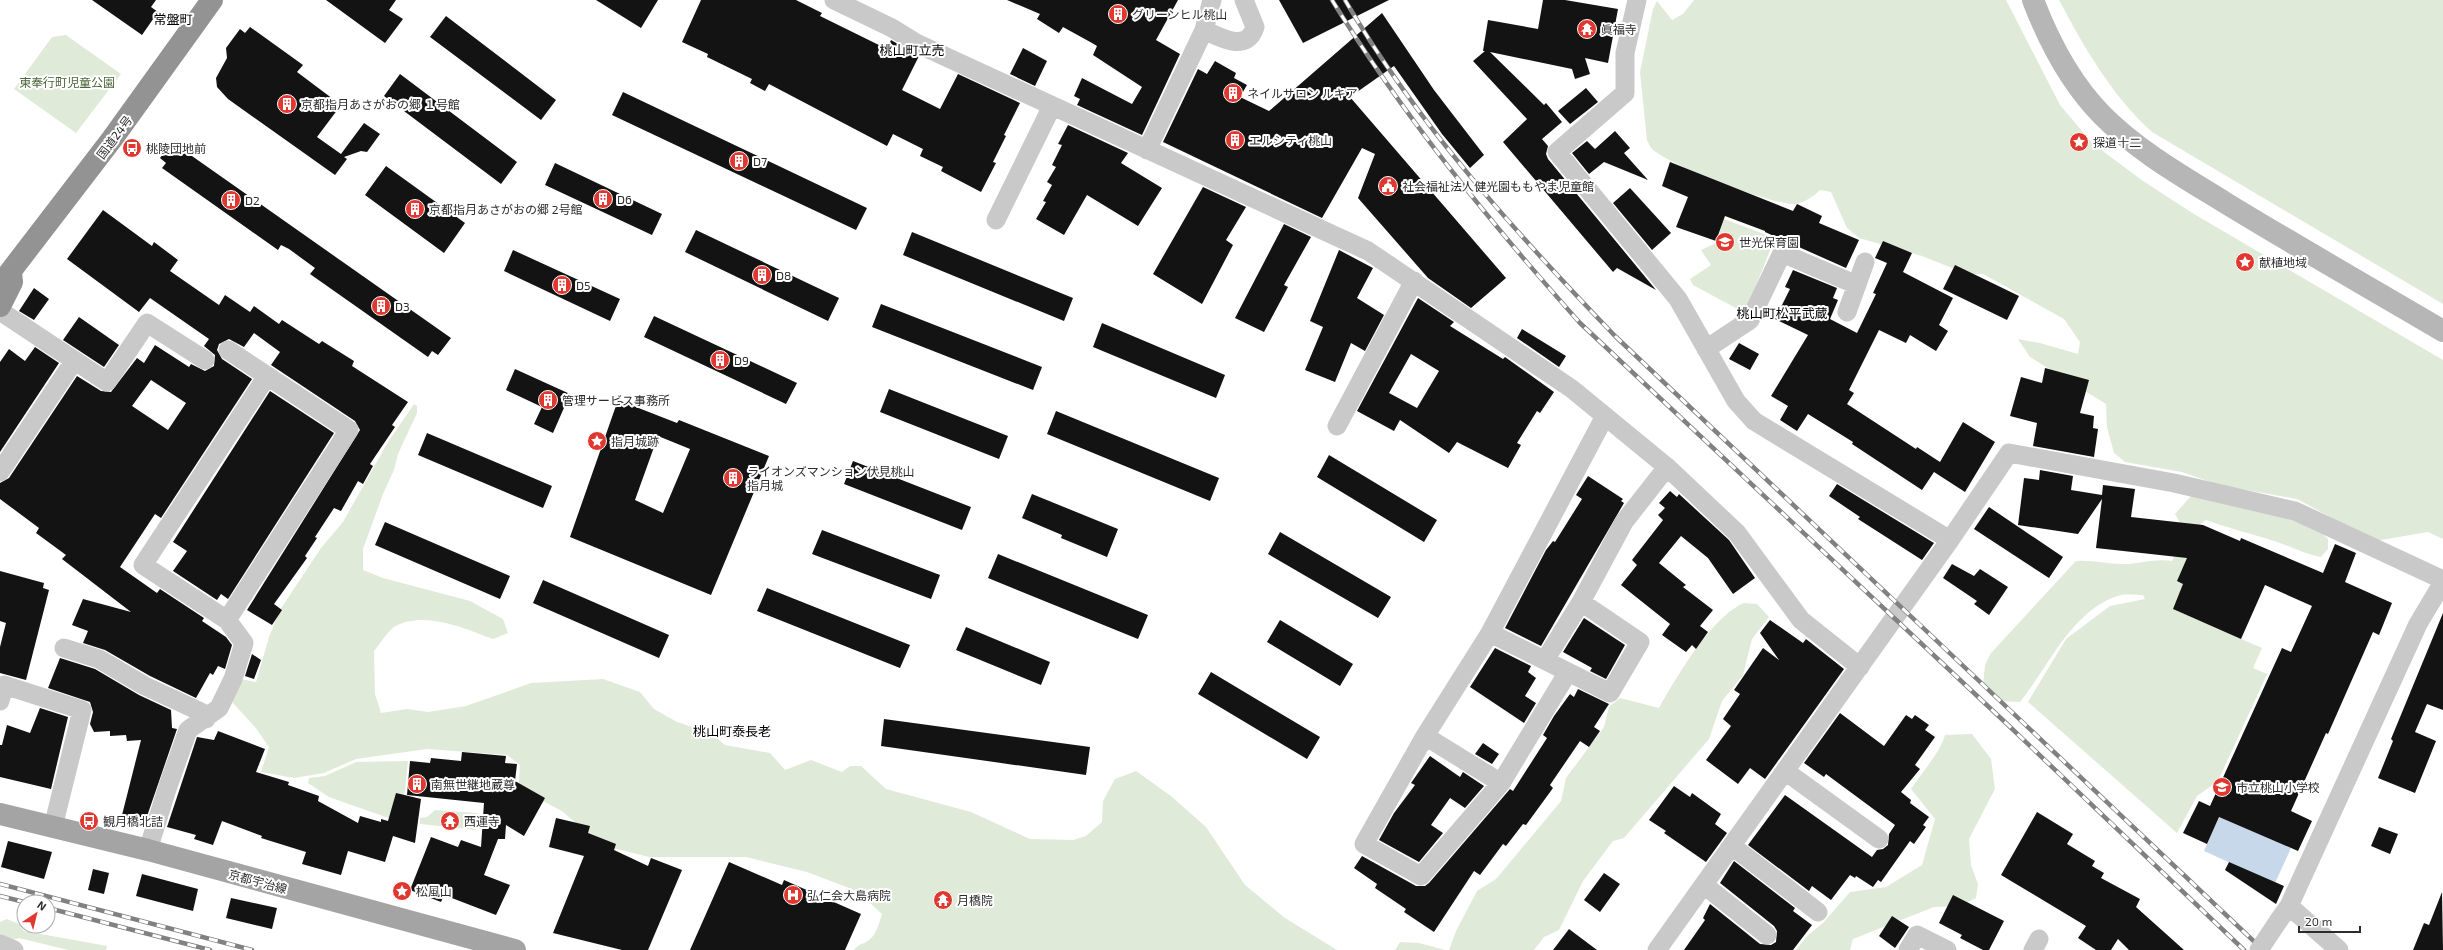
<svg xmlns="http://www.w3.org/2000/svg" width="2443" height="950" font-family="'Exo 2','Noto Sans JP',sans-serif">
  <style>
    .green { fill: #e0ead9 }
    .water { fill: #c6d8e9 }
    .building { fill: #131313; fill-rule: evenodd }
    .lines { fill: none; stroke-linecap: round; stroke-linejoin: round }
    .street { stroke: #c9c9c9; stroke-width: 19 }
    .secondary { stroke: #b6b6b6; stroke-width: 22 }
    .primary { stroke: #a4a4a4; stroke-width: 22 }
    .highway { stroke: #939393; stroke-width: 22 }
    .rail-casing { stroke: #818181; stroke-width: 4.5 }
    .rail { stroke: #fff; stroke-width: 3; stroke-dasharray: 9; stroke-linecap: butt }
    .street-bridge { stroke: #c9c9c9; stroke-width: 19 }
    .labels { text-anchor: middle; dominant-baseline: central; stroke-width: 4; stroke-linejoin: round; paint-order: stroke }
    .poi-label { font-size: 12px; fill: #2c2c2c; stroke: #fff; text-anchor: start }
    .park-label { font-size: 12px; fill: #4b663b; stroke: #fff }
    .street-label { font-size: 12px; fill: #2c2c2c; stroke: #fff }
    .neighbourhood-label { font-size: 13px; fill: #000; stroke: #fff }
  </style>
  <rect width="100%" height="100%" fill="#fff"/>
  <path class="green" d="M1694 0H2006L2060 105 2092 143 2143 181 2194 214 2443 360V539L2428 532 2375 541 2297 499 2219 485 2182 472 2125 462 2114 453 2107 427 2106 404 2030 357 2018 339 2040 343 2078 354 2080 342 2064 319 1983 274H1967L1922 256 1859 238 1847 228 1831 192 1820 190C1814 196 1805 202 1797 204 1776 207 1667 164 1652 149 1650 147 1649 143 1647 141L1640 72 1653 9 1657 1 1672 20 1683 14Z
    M2059 0H2443V304L2152 132C2112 96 2084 47 2059 0Z
    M66 35 121 74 76 133 14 89 52 37Z
    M1724 219 1775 238 1747 308 1743 312 1693 285 1690 279 1711 265 1701 250 1716 243Z
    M414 404 417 406V413L398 454 394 470 383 494 363 549V570L383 578 470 601 503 619 508 633 493 639C463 628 424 610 394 627 387 632 380 644 374 651L375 694 381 713 407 709 428 712 466 706 531 683 603 679 640 692 654 709 677 722 711 733 725 745 770 753 785 770 811 760 842 772 850 766H861L886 789 971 812 1030 839 1073 840 1086 836 1102 822 1103 801 1115 779 1136 771 1171 796 1206 827 1245 885 1285 918 1337 950H854C859 943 863 945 869 940 877 934 879 923 882 914L857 891 807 872 746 857H649L601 845 562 811 541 800 518 792 520 765 507 755 427 749 356 759 324 773 294 778 261 772 269 747 255 727 232 702 240 679 256 682 269 637 280 610 321 548 343 522 388 442Z
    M2191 496 2314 525 2328 539V549L2321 557C2305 554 2292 547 2277 542 2254 534 2230 529 2206 520L2195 528 2185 598 2177 611 2262 648 2253 668 2267 674 2218 781 2197 796 2177 833 2028 702 2066 639 2110 606 2145 599 2143 595C2136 595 2128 594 2121 595 2074 607 2048 667 2020 702L1997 701 1983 685 1985 665 1991 653 2076 561C2092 560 2107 564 2122 564 2139 564 2154 558 2172 561L2178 547 2183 528 2175 514Z
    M1744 603 1757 604 1769 617 1752 639 1743 675 1722 701 1709 739 1624 838 1613 841 1583 881 1559 930 1544 937 1534 950H1449L1456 931 1477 891 1496 879 1561 801 1566 778 1604 727 1609 707 1620 698 1659 708C1676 678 1712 616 1744 603Z
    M1972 734 1991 759 1995 789 1969 839 1971 865 1978 884 1976 898 1961 906 1934 907 1853 939 1850 950H1796L1807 936 1823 923 1850 892 1886 887 1922 865 1935 819 1911 789C1922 772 1940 753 1945 735Z
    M408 761 405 791 397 821 329 797 308 783 309 778 325 776 356 762Z
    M435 810 477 813 476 830 420 824V818L427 817Z
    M7 919 19 924 24 931 107 946 106 950H68L19 938 10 941 0 939V922Z
    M1400 942 1419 943 1445 950H1395Z"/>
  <path class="water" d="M2219 817 2291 848 2275 883 2204 851Z"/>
  <path class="building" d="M92 0H156L151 7 158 12 142 35Z
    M326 0H396L389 10 403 19 385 43Z
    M596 0H658L641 28Z
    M701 0H796L822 13 820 16 887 49 891 40 919 56 902 90 940 109 958 74 1020 103 1004 135 1006 136 993 162 996 163 981 192 941 171 943 167 920 156 923 149 893 134 887 146 769 84 765 91 750 83 752 79 707 57 708 54 682 42Z
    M1007 0H1178L1156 40 1180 54 1142 135 1077 105 1080 99 1074 96 1082 78 1132 104 1142 87 1093 55 1097 46 1092 43 1063 27 1059 33 1037 19 1040 14Z
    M1279 0H1389L1303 43Z
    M1543 0H1565L1618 9 1608 63 1585 58 1590 74 1575 79 1572 69 1490 52 1544 105 1546 103 1562 122 1542 139 1548 146 1546 154 1548 159 1656 290 1617 268 1613 272 1503 142 1527 119 1473 61 1485 51H1483L1488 20 1538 29Z
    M1382 13 1434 90 1484 155 1470 168 1442 134 1394 66 1350 97 1506 278 1471 308 1428 278 1358 198 1375 154 1362 148 1322 218 1163 142 1198 69 1207 74 1215 61 1236 73 1234 78 1247 85 1240 97 1269 111Z
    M446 16 556 100 541 120 430 37Z
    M250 27 303 65 297 72 341 105 317 137 341 154 364 123 380 134 367 152 361 151 344 157 347 159 335 175 228 99 217 87 216 78 227 58 226 48 240 29 245 33Z
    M1023 48 1047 61 1035 86 1010 74Z
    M400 74 517 162 501 184 384 96Z
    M1586 88 1598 102 1570 124 1558 111Z
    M623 92 867 208 856 230 612 115Z
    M1068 125 1128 153 1121 163 1162 188 1138 226 1087 195 1064 235 1036 219 1046 202 1043 201 1052 185 1047 182 1056 167 1052 165 1062 145 1058 144Z
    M1615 131 1630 148 1624 153 1648 180 1604 162 1589 174 1572 153 1587 141 1595 149Z
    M172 142 451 338 438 355 432 351 428 357 310 274 315 268 289 249 281 245 278 250 162 168 166 163 160 158Z
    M1670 162 1793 211 1797 204 1822 216 1819 223 1859 240 1846 268 1765 232V231L1725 216 1716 241 1676 227 1688 197 1662 186Z
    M555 163 662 214 652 235 545 185Z
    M386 166 465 223 444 253 365 195Z
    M1203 187 1246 207 1226 240 1233 245 1202 304 1153 274Z
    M1630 188 1671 233 1652 250 1613 203Z
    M103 210 152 246 154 242 178 260 170 271 219 305 225 295 250 312 254 306 279 324 282 320 319 344 322 341 354 361 352 366 408 402 392 425 395 427 370 464 373 466 363 484 358 481 341 511 334 508 315 537 317 538 305 556 307 558 274 604 282 610 272 625 247 610 360 430 355 421 271 365 280 352 254 333 244 347 229 339 219 344 217 350 222 359 252 379 161 518 155 514 120 567 157 593 160 589 204 618 202 621 226 637 232 645 225 669 218 666 213 675 210 673 196 698 150 676 105 650 83 643 88 631 72 625 83 599 131 612 62 559 66 555 36 533 39 528 0 499V483L9 478 77 376 101 391 111 392 137 358 144 363 155 345 189 367 191 364 205 371 214 366 215 355 204 346 209 339 150 298 139 312 67 259ZM151 380 186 403 168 430 132 406Z
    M1284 224 1311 237 1284 285 1288 287 1264 332 1235 318Z
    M696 230 839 298 828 321 685 252Z
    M912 232 1073 298 1064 321 903 255Z
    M1883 241 1912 253 1903 272 1953 298 1939 325 1948 331 1936 351 1910 335 1906 343 1879 330 1849 390 1854 393 1847 404 1916 449 1917 447 1940 462 1963 422 1995 442 1965 492 1934 472 1922 490 1852 444 1853 442 1808 414 1797 431 1780 420 1788 406 1771 396 1808 335 1775 319 1790 289 1785 287 1793 270 1837 288 1833 298 1838 300 1830 319 1857 333 1876 294 1873 293 1887 263 1875 258Z
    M513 250 620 299 610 321 504 271Z
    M1339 250 1373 268 1357 298 1384 315 1365 351 1351 343 1335 382 1305 370 1323 327 1310 321Z
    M1955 265 2019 296 2007 320 1943 289Z
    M34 288 49 299 34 320 19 311Z
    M1418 298 1454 322 1450 326 1503 359 1505 357 1554 392 1540 413 1537 411 1517 443 1521 445 1508 468 1457 442 1449 453 1400 420 1394 431 1357 411ZM1411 354 1439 371 1417 408 1389 393Z
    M881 304 1042 367 1033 390 872 327Z
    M654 316 797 383 786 404 644 337Z
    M79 317 119 345 104 367 63 340Z
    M1102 323 1225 375 1216 398 1093 347Z
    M1522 329 1566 356 1559 367 1517 338Z
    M1739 343 1759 354 1750 370 1729 359Z
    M35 347 59 363 0 452V362L9 349 25 361Z
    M2045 368 2089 380 2080 413 2094 416 2093 428 2098 429 2094 457 2033 446 2037 423 2010 416 2021 377 2042 383Z
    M515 369 570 394 553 433 534 424 542 407 506 390Z
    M889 389 1008 436 999 459 880 412Z
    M270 391 334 433 228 599 221 594 217 600 173 571 187 551 173 542Z
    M618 400 677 423 679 420 769 456 711 595 570 537ZM658 436 690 449 663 513 635 500Z
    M1056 411 1219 478 1210 501 1047 434Z
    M427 433 552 486 543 508 418 455Z
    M1329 455 1437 520 1424 542 1317 477Z
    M853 461 971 507 962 530 844 484Z
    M2040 470 2073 476 2071 490 2102 495 2103 485 2135 489 2131 517 2203 525 2240 541 2241 538 2323 573 2335 544 2356 553 2345 582 2392 603 2379 635 2373 632 2328 734 2326 733 2291 811 2312 821 2298 851 2219 817 2207 844 2183 833 2199 801 2210 806 2282 648 2291 652 2312 606 2265 585 2241 639 2173 609 2183 584 2177 581 2187 558 2096 548 2102 499 2078 534 2018 525 2024 478 2039 480Z
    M1588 476 1623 499 1621 501 1624 503 1541 646 1505 628 1546 550 1553 541 1555 542 1582 499 1576 495Z
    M1837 484 1934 543 1922 560 1858 519 1860 517 1829 496Z
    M1670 491 1677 497 1679 494 1729 540 1755 578 1733 594 1708 558 1681 536 1659 563 1686 585 1683 587 1713 610 1700 626 1708 632 1696 649 1692 645 1686 652 1662 635 1670 624 1621 585 1637 565 1632 560 1663 520 1658 515 1665 508 1659 503Z
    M1032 494 1118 529 1107 557 1061 538 1062 535 1022 518Z
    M1989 507 2063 557 2049 578 1974 529Z
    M385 522 510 576 500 599 375 545Z
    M822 530 940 575 931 599 812 554Z
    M1280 532 1391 597 1378 618 1268 554Z
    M998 554 1148 615 1138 639 988 578Z
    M1952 564 1974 576 1980 569 2008 587 1989 615 1974 604 1977 601 1943 578Z
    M0 571 44 583 43 588 49 590 26 680 0 673V647L6 623 0 621Z
    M543 580 669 635 659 658 533 603Z
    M767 588 910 645 900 668 757 611Z
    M2443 613V710L2427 704 2415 732 2436 741 2415 793 2378 778 2393 741 2391 739Z
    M1584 618 1625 645 1606 679 1590 671 1592 668 1563 652Z
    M1280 620 1353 664 1340 686 1267 642Z
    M1770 620 1803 643 1806 639 1844 669 1765 779 1750 768 1738 784 1706 760 1731 726 1723 719 1740 694 1734 690 1763 648 1779 660 1760 633Z
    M966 627 1050 662 1041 685 956 650Z
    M1495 648 1531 666 1528 672 1536 678 1525 696 1536 703 1524 723 1470 687Z
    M252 654 261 660 254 679 245 676Z
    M60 658 95 669 139 695 171 710 172 728 177 729 144 825 121 819 141 740 127 741 126 735 110 736V731L94 732 90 724 93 712 90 702 48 688Z
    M1211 672 1320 737 1307 759 1198 694Z
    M1578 689 1609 704 1594 727 1600 731 1589 747 1580 741 1550 785 1553 788 1526 825 1523 824 1506 846 1503 844 1480 875 1474 871 1434 932 1404 912 1406 909 1375 888 1377 884 1354 868 1362 856 1416 886H1425L1429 883 1510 789 1513 791 1547 738 1543 735 1554 716 1570 694 1574 697Z
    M40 708 68 717 51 789 0 777V745H2L7 725 30 733Z
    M1840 713 1884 746 1906 715 1912 719 1915 715 1929 725 1925 730 1935 737 1915 765 1920 769 1901 792 1911 800 1910 803 1929 817 1923 825 1926 827 1914 844 1910 841 1881 882 1878 880 1873 887 1856 876 1855 878 1850 875 1831 900 1812 886 1809 891 1748 845 1785 795 1872 857 1877 850 1883 849 1888 845 1889 834 1895 825 1826 774 1824 777 1804 763Z
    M884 719 1090 747 1086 775 881 746Z
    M218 731 265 749 256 772 289 782 288 785 319 796 318 801 358 823 360 816 381 822V819L388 821 396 793 421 799 415 843 393 836 385 862 348 851 341 875 302 864 306 852 261 838 262 836 222 821 213 845 194 839 196 835 167 827 197 737 214 740Z
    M1483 743 1499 754 1492 764 1475 754Z
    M462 752 506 756 505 763 517 764 515 781 545 798 524 836 506 825 505 839H498L484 875 510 885 496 915 444 895 441 902 410 890 431 837 458 847 461 840 481 847 484 803 407 795 410 761 430 763 431 758 461 761Z
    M1430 756 1460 777 1463 772 1484 786 1465 808 1450 798 1431 825 1443 833 1419 862 1379 840 1394 813 1415 785 1411 783Z
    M1674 786 1690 797 1692 793 1721 814 1715 824 1727 833 1706 862 1664 833 1666 831 1649 820Z
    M2037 812 2073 834 2067 844 2095 861 2092 866 2104 873 2101 878 2140 899 2136 907 2184 950H2129L2118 939 2111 950H2096L2078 938 2086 926 2001 875Z
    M556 818 590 826 588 833 616 844 614 850 648 866 651 858 682 870 648 950H622L553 933 584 856 549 847Z
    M2379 827 2398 834 2390 854 2371 846Z
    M8 841 52 852 44 879 1 867Z
    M1734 861 1795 908 1793 911 1812 925 1793 950H1684L1705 920 1703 918 1710 904 1760 944 1771 945 1776 942 1777 931 1774 926 1720 883Z
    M729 862 782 885 784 880 861 914 845 950H690Z
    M2229 862 2284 886 2276 904 2225 870Z
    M93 869 109 873 104 894 88 890Z
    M1604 873 1620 884 1600 912 1584 900Z
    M142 874 198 889 193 911 136 896Z
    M2442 892 2443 950H2413L2424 923 2429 925Z
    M1953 895 2004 921 1989 950H1983L1960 938 1962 935 1939 923Z
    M231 898 277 908 272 929 226 918Z
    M1892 916 1909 927 1895 948 1879 936Z
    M1569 929 1597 950H1553Z"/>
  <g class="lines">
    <path class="street" d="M834 0 892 28 918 44 1368 251 1572 389 1667 467 1737 533 1801 620 1860 667
      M1637 0 1625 53V93L1557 152 1678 299 1736 401 1754 421 1950 540
      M1204 30C1221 38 1247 53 1255 27L1244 0
      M1147 150 1204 30 1212 0
      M996 220 1052 106
      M0 311 107 382 147 323 205 360
      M1847 312 1865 262
      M1706 349 1750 320 1782 253 1857 285
      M1337 426 1414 281
      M0 472 74 361
      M227 620 349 430 228 350
      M1490 633 1610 693 1640 642 1581 602
      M64 648 99 659 145 686 201 712 206 719
      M1545 660 1581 602 1624 522 1667 467
      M1568 672 1501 783 1421 876 1364 844 1425 736 1490 633 1605 416
      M0 701 4 685 82 710 53 827
      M1425 736 1501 783
      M1785 771 1879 839
      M1732 846 1818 912
      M148 850 167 789 188 730 219 708 233 679 244 643 227 620 143 565 267 376
      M1704 885 1767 935
      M2289 906 2339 950
      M2279 920 2289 906 2418 624 2443 582
      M0 944 14 950
      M1657 950 1950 540 2009 453 2174 483 2295 511 2443 580
      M1908 950 1917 935 1947 950
      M2033 950 2039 939"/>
    <path class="secondary" d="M2033 0C2049 42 2071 84 2103 116 2138 151 2182 176 2224 202 2296 246 2370 288 2443 331"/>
    <path class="primary" d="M0 814 148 850 515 950"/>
    <path class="highway" d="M0 285 112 139 212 0
      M0 306 12 282 11 272"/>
    <g class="rail-casing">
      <path id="rail" d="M1332 0C1404 117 1489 221 1580 323L2007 724 2244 950
        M1345 0C1418 125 1515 232 1615 336L2263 950
        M0 884 252 950
        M0 896 24 902
        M48 908 210 950"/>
    </g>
    <use href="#rail" class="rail"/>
    <path class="street-bridge" d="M2259 950 2279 920"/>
  </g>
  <defs>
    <g id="building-disc" transform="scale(1)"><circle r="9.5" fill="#e03731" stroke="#fff"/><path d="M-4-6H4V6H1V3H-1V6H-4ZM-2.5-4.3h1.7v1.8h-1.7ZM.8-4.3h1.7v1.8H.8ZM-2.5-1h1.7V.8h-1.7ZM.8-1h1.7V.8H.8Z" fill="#fff"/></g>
    <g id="temple-disc" transform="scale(1)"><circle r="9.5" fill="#e03731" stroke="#fff"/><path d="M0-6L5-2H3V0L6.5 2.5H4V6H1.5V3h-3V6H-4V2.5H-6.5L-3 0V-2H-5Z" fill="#fff"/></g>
    <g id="sight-disc" transform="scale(1)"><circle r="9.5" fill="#e03731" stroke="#fff"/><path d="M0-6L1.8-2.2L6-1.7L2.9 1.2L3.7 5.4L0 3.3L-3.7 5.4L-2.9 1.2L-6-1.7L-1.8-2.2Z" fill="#fff"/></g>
    <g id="bus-disc" transform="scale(1)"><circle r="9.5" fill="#e03731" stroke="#fff"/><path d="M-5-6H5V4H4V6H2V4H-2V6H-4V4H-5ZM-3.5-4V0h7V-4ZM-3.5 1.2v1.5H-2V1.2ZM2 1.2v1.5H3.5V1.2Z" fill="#fff"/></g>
    <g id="civic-disc" transform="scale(1)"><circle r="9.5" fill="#e03731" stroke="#fff"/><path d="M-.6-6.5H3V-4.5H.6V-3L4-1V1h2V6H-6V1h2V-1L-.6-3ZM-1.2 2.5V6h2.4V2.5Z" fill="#fff"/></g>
    <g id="school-disc" transform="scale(1)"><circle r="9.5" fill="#e03731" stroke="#fff"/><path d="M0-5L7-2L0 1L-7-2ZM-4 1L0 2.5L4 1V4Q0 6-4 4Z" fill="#fff"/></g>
    <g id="hospital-disc" transform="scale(1)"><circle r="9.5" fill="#e03731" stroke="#fff"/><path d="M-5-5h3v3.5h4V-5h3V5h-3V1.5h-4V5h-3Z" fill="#fff"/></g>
  </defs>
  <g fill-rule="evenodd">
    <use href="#building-disc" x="1118" y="14"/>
    <use href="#temple-disc" x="1587" y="29"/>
    <use href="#building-disc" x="1233" y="93"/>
    <use href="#building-disc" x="287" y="104"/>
    <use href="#building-disc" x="1235" y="140"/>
    <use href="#sight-disc" x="2079" y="142"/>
    <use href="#bus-disc" x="132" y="148"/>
    <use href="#building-disc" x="739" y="161"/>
    <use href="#civic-disc" x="1388" y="186"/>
    <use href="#building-disc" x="603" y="199"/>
    <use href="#building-disc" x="231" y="200"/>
    <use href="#building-disc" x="415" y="209"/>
    <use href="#school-disc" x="1725" y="242"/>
    <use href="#sight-disc" x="2245" y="262"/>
    <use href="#building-disc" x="762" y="275"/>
    <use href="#building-disc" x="562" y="285"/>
    <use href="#building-disc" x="381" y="306"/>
    <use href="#building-disc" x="720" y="360"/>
    <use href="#building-disc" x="548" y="400"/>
    <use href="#sight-disc" x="597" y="441"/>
    <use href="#building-disc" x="733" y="478"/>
    <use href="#building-disc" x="417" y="784"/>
    <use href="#school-disc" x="2222" y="787"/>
    <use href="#bus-disc" x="89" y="821"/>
    <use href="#temple-disc" x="450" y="821"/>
    <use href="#sight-disc" x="402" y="891"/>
    <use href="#hospital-disc" x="793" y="895"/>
    <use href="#temple-disc" x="943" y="900"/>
  </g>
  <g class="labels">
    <g class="poi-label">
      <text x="1132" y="14">グリーンヒル桃山</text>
      <text x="1601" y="29">眞福寺</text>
      <text x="1247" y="93">ネイルサロン ルキア</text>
      <text x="301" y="104">京都指月あさがおの郷 １号館</text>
      <text x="1249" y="140">エルシティ桃山</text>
      <text x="2093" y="142">探道十二</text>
      <text x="146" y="148">桃陵団地前</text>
      <text x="753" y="161">D7</text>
      <text x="1402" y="186">社会福祉法人健光園ももやま児童館</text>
      <text x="617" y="199">D6</text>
      <text x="245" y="200">D2</text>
      <text x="429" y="209">京都指月あさがおの郷 2号館</text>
      <text x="1739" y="242">世光保育園</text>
      <text x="2259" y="262">献植地域</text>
      <text x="776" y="275">D8</text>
      <text x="576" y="285">D5</text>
      <text x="395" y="306">D3</text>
      <text x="734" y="360">D9</text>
      <text x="562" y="400">管理サービス事務所</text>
      <text x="611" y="441">指月城跡</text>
      <text x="747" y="471">ライオンズマンション伏見桃山<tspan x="747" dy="14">指月城</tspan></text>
      <text x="431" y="784">南無世継地蔵尊</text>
      <text x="2236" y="787">市立桃山小学校</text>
      <text x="103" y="821">観月橋北詰</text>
      <text x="464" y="821">西運寺</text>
      <text x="416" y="891">松風山</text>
      <text x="807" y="895">弘仁会大島病院</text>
      <text x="957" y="900">月橋院</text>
    </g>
    <g class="park-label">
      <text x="67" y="82">東奉行町児童公園</text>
    </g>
    <g class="street-label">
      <text transform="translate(114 137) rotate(-53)">国道24号</text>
      <text transform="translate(258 881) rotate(15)">京都宇治線</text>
    </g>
    <g class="neighbourhood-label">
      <text x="173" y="19">常盤町</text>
      <text x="912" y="50">桃山町立売</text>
      <text x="1782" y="313">桃山町松平武蔵</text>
      <text x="732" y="731">桃山町泰長老</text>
    </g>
  </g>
  <g transform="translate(36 914) rotate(35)"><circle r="19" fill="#ffffff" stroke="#ababab"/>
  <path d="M0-3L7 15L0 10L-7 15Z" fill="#e03731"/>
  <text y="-6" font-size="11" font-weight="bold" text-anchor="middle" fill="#2c2c2c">N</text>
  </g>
  <path d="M2299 926v6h61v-6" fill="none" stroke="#2c2c2c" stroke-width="2"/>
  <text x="2305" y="926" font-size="12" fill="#2c2c2c" stroke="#ffffff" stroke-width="3" paint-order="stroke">20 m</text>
</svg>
